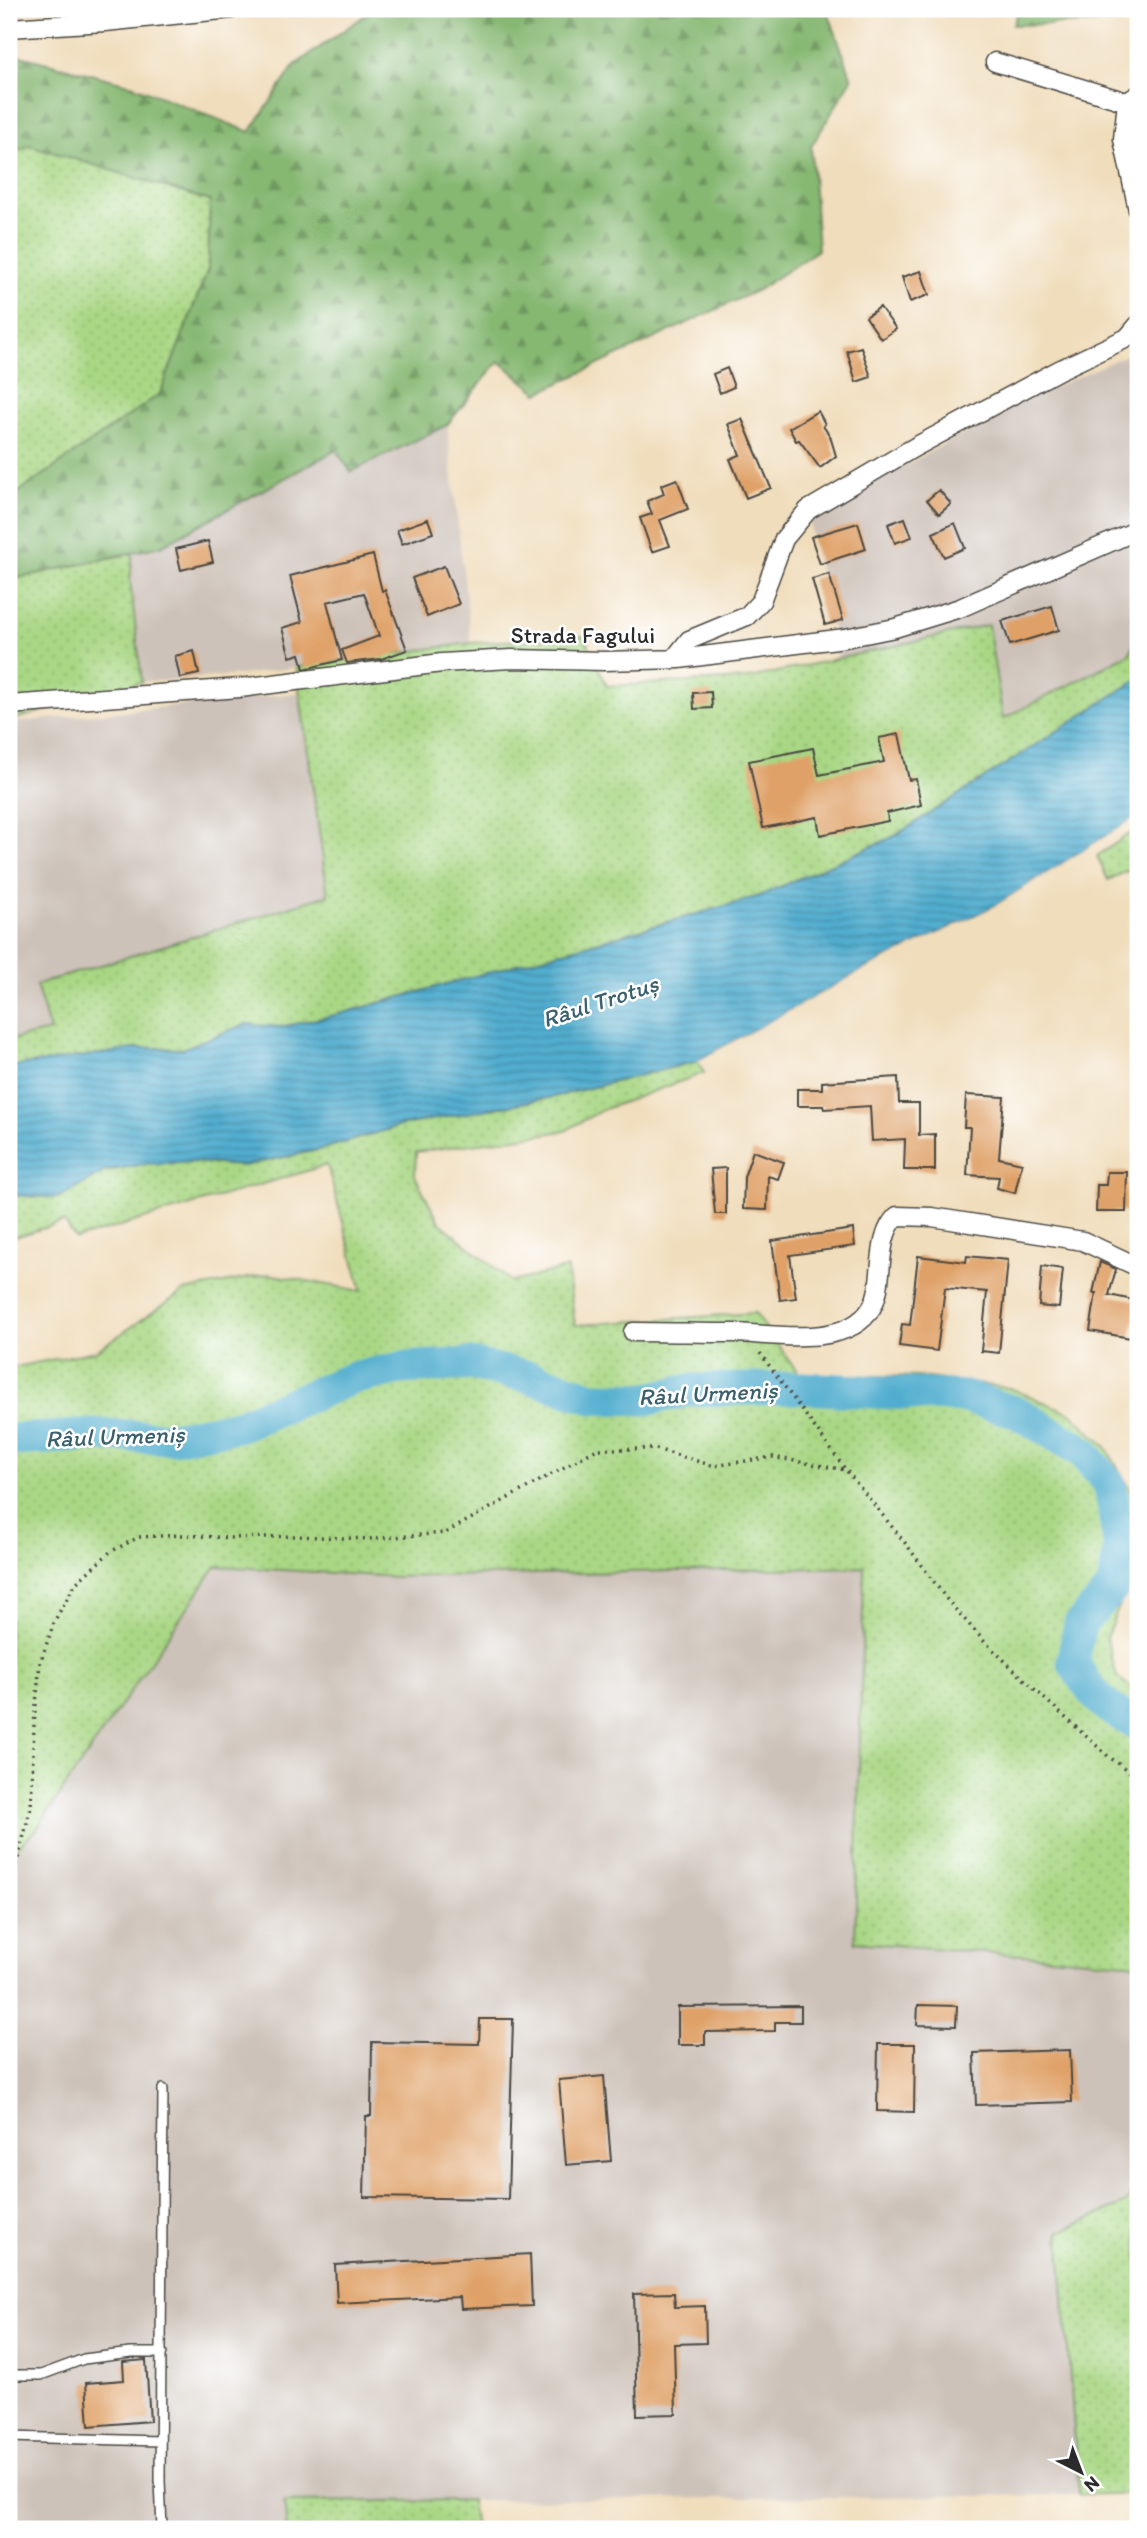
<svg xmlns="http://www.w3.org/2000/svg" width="1147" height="2538" font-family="Itim,sans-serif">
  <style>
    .industrial { fill: #cdc2b9 }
    .grass { fill: url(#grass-dots); stroke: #6a8158; stroke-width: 2 }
    .forest { fill: url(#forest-firs); stroke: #58724e; stroke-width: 2 }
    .water { fill: url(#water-rules); stroke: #3e6c7d; stroke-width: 2 }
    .pier { fill: #f0ddbc }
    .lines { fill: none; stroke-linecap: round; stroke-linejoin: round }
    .river { stroke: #51adcf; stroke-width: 33 }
    .building { fill: #dfa168 }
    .service-casing { stroke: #494641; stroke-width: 12 }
    .minor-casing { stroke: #494641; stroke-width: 21 }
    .path { stroke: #494641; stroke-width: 3.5; stroke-dasharray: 2 5; stroke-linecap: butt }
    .service { stroke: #fff; stroke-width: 9 }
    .minor { stroke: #fff; stroke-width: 18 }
    .labels { text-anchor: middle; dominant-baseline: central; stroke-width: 5; stroke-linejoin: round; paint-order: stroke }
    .street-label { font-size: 23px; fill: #2b2b2b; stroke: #fff }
    .water-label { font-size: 24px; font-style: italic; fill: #3a5f6d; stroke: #fff }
  </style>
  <defs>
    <pattern id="grass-dots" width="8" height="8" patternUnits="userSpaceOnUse" patternTransform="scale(1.75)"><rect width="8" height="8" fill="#a9d784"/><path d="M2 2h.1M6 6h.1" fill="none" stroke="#92b972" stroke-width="1.8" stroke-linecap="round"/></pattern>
    <pattern id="forest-firs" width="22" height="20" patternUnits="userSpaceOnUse" patternTransform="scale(1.75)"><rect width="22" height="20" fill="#86b872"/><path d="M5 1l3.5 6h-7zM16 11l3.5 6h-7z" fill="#6e965e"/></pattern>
    <pattern id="water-rules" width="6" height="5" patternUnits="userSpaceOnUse" patternTransform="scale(1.75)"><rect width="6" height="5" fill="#51adcf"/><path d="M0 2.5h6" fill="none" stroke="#438da8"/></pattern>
  </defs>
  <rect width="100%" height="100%" fill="#fff"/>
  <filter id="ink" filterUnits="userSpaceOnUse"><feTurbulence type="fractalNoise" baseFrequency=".0143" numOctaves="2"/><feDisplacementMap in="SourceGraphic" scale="14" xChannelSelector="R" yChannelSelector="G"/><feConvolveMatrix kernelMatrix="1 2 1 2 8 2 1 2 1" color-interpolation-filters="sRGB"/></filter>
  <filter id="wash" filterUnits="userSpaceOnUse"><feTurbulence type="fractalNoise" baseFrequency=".00686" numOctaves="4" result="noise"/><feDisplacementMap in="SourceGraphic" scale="28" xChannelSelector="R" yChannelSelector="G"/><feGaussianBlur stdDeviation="1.57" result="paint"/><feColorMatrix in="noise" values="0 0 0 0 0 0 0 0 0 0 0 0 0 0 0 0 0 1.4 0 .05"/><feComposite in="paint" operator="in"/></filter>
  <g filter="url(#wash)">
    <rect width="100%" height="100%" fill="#f0ddbc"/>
    <path class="industrial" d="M1138 350V637L1130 654 1003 719 988 625 838 659 808 518 1023 401Z
      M447 425 471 643 241 675 142 682 130 580 133 553 161 546 336 450 351 472Z
      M298 693 306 722 329 895 37 985 50 1031 9 1040V723Z
      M216 1566 396 1577 865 1567 855 1942 1138 1964V2186L1126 2203 1059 2233 1079 2495 285 2502 287 2529H9V1855L35 1831Z"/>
    <path class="grass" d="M30 145 210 201 208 269 160 394 9 499V154Z
      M133 553 130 580 142 682 9 721V580Z
      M988 625 1003 719 1129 654 1138 637V679L893 837 757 897 340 1014 281 1027 246 1024 182 1049 141 1048 9 1067V1040L50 1031 36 985 328 895 296 667 471 643 584 636 607 686 746 679Z
      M1138 828V866L1108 880 1097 856Z
      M698 1061 704 1073 602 1110 565 1131 416 1152 415 1176 439 1222 512 1282 567 1268 575 1325 755 1313 799 1374 920 1377 1010 1388 1071 1413 1106 1447 1131 1490 1134 1522 1127 1587 1106 1638 1117 1677 1138 1692V1964L855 1942 864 1567 396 1577 216 1566 35 1831 9 1855V1368L96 1351 184 1291 268 1274 362 1291 327 1165 76 1239 64 1222 9 1239V1195L58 1198 106 1171 143 1164 192 1162 243 1166 322 1149 403 1125 553 1097Z
      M1138 2186V2493L1079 2495 1059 2232 1126 2203Z
      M471 2500 475 2529H287L284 2502Z"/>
    <path class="forest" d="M374 9H827L852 79 811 147 818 250 758 290 538 393 499 361 447 425 351 472 336 450 161 546 9 580V499L160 394 208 269 210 201 30 145 9 154V53L129 84 250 132 295 65Z
      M1019 9H1138V22L1013 25Z"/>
    <path class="water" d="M1138 679V816L995 906 862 971 698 1061 553 1097 403 1125 322 1149 243 1166 192 1162 143 1164 106 1171 58 1198 9 1195V1067L141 1048 182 1049 246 1024 281 1027 340 1014 757 897 893 837Z"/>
    <path class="pier" d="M1138 816V820L1086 855 997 909 863 975 699 1064 698 1061 862 971 995 906Z"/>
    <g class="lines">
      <path class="river" d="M9 1440 99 1435 172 1438 238 1426 353 1378 402 1368 471 1364 529 1377 593 1398 648 1399 690 1390 802 1388 966 1397 1018 1413 1082 1451 1110 1485 1120 1549 1113 1588 1080 1624 1073 1661C1090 1693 1104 1709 1138 1724"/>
    </g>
    <g id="blocks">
      <path class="building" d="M921 271 929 295 910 302 902 277Z
        M880 307 896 329 881 339 866 317Z
        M861 347 871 377 856 382 847 351Z
        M727 368 734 387 720 393 713 374Z
        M818 411 825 424 823 426 830 436 836 456 820 468 799 440 796 441 789 428Z
        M742 419 771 488 746 498 730 459 740 455 728 424Z
        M677 479 688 509 660 520 670 546 652 552 640 518 652 514 647 501 664 494 661 485Z
        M939 490 951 504 939 514 927 500Z
        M905 518 912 537 895 543 888 524Z
        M428 519 433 533 402 544 397 530Z
        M858 523 866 549 820 564 811 537Z
        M955 523 965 548 944 557 933 533Z
        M208 541 213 562 181 570 176 549Z
        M373 555 382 591 385 590 407 650 381 659 347 663 342 650 379 636 364 593 327 602 342 660 304 669 300 654 290 657 282 628 302 622 290 576Z
        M444 566 459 604 427 617 412 578Z
        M829 574 843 620 825 625 812 579Z
        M1052 606 1059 630 1010 645 1002 621Z
        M194 651 199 674 180 678 175 656Z
        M711 692 712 708 694 709 693 693Z
        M899 734 909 780 916 779 921 805 887 813 888 821 820 835 817 817 763 828 749 761 813 748 819 775 884 762 879 738Z
        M898 1077 899 1103H919V1135L935 1134V1170H904L905 1139 872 1141 870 1106 824 1109 823 1106H797V1089H822V1082Z
        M966 1095 1004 1097 999 1158 1022 1163 1015 1193 997 1188 999 1177 967 1175 970 1127H964Z
        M753 1151 784 1162 778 1179 768 1176 767 1210 743 1209 744 1177Z
        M726 1168V1214H715L711 1169Z
        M1107 1172H1127L1126 1212H1096L1097 1185H1106Z
        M853 1229 855 1246 790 1255 796 1298 780 1300 772 1241Z
        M918 1256 966 1262 967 1256 1008 1260 999 1353 981 1351 987 1292 945 1288 937 1351 899 1346 902 1324 910 1325Z
        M1100 1262 1116 1269 1109 1295 1138 1301V1321L1135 1320 1131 1338 1090 1331 1096 1293H1093Z
        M1042 1266 1063 1269 1059 1308 1039 1306Z
        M918 2005 957 2006 956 2026 917 2025Z
        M801 2006V2022H775V2031L705 2032V2045H678V2007Z
        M480 2019H513L508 2199 364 2197 366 2116H371L372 2042 479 2044Z
        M878 2044H915L914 2112 877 2111Z
        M1070 2050 1072 2102 976 2105 974 2053Z
        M604 2076 611 2161 566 2165 559 2080Z
        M530 2254 532 2306 461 2309 460 2297 337 2303 335 2265Z
        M674 2293 675 2307 705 2306 706 2343 674 2344 676 2414 637 2415 634 2294Z
        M146 2360 150 2421 89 2426 86 2383 124 2380 123 2362Z"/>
    </g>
  </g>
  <g filter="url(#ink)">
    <use href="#blocks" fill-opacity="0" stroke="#494641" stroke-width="2"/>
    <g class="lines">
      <g class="service-casing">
        <path id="service" d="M9 2375H41L84 2359 131 2353H162
          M9 2437 160 2441
          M162 2529 160 2480 163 2089"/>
      </g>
      <g class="minor-casing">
        <path id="minor" d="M9 28 105 22 232 9
          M995 62 1127 102
          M1138 95 1127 102 1123 139 1138 210
          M673 660 689 640 747 616 761 601 784 539 808 510 915 447 1059 370 1127 338 1138 325
          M9 705 240 688 442 663 511 659 604 661 679 659 845 638 895 628 960 608 1138 530
          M633 1332C667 1332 701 1333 735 1333 774 1334 848 1349 872 1307 886 1282 874 1238 897 1216L932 1217 1083 1241 1138 1267"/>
      </g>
      <path class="path" d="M760 1353 846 1470 906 1544 948 1601 984 1641 1047 1701 1108 1756 1138 1778
        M9 1877 17 1863 31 1807 34 1725 40 1663 55 1620 76 1583 110 1552 139 1537 183 1535 232 1538 295 1536 369 1539 445 1533 597 1449H656L714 1466 772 1457 846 1470"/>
      <use href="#service" class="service"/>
      <use href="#minor" class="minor"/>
    </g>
  </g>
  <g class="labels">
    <g class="street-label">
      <text x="583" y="635">Strada Fagului</text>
    </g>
    <g class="water-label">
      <text transform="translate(600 1001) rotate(-18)">Râul Trotuș</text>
      <text transform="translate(708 1393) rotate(-3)">Râul Urmeniș</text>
      <text transform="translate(115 1436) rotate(-2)">Râul Urmeniș</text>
    </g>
  </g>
  <rect width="1147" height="2538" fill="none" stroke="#fff" stroke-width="35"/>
  <g transform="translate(1081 2472) rotate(138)" stroke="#ffffff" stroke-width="5" paint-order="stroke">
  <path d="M0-5L12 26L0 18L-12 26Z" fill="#2b2b2b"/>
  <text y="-10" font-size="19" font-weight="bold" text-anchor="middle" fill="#2b2b2b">N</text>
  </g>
</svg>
